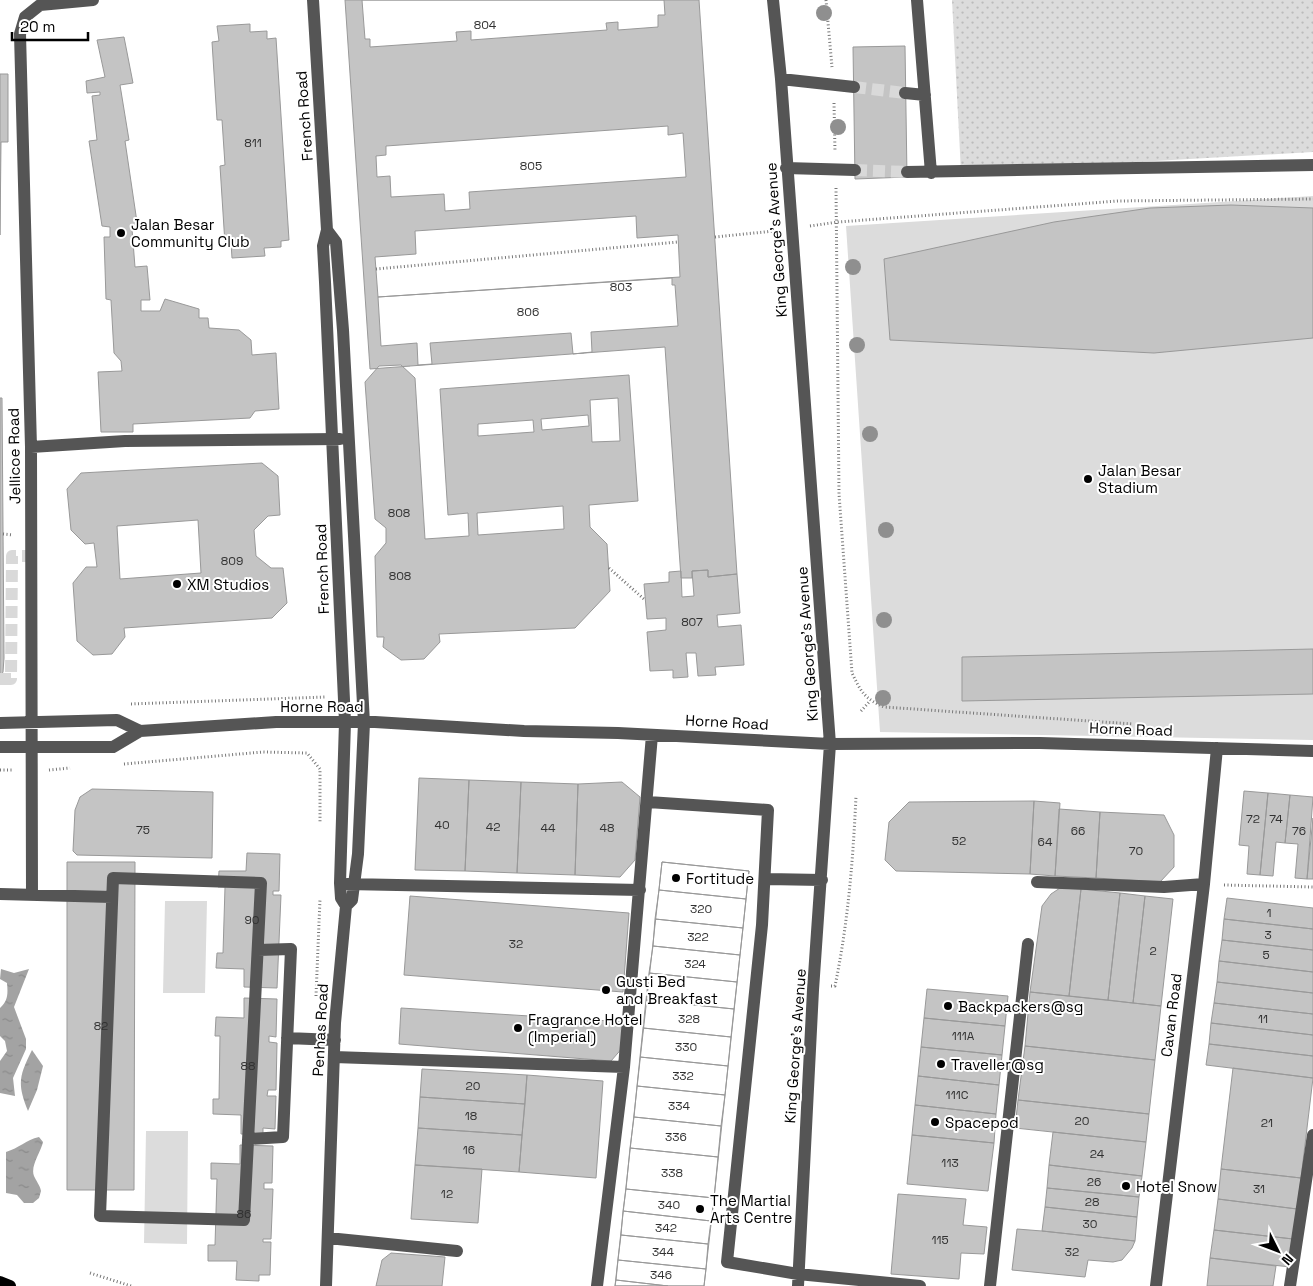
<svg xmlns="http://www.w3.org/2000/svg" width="1313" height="1286" font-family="'Space Grotesk',sans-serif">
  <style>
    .grass { fill: url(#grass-dots) }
    .park { fill: #dcdcdc }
    .water { fill: url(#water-ripples) }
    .building { fill: #c4c4c4; stroke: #999; fill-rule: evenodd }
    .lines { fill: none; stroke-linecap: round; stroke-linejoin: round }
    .minor-tunnel { stroke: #d9d9d9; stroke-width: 12; stroke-dasharray: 12 6; stroke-linecap: butt }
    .path { stroke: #777; stroke-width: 3; stroke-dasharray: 1 2.5; stroke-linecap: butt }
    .minor { stroke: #555; stroke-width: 12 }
    .major { stroke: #000; stroke-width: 12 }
    .tree { fill: #8f8f8f }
    .poi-dot { fill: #000; stroke: #fff; stroke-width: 2 }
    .labels { text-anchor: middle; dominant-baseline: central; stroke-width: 4; stroke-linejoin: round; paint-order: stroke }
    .number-label { font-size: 12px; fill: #313131 }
    .street-label { font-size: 15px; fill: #000; stroke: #fff }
    .poi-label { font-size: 15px; fill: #000; stroke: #fff; text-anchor: start }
  </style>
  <defs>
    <pattern id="grass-dots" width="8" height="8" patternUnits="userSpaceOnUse" patternTransform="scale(1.25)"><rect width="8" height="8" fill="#dcdcdc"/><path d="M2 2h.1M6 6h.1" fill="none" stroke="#bbb" stroke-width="1.8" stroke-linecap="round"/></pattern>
    <pattern id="water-ripples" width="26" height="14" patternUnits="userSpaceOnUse" patternTransform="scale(1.25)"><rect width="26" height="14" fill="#a3a3a3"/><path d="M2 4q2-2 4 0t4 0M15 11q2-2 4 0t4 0" fill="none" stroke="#8b8b8b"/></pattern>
  </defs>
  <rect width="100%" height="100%" fill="#fff"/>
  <path class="grass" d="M952 0H1313V152L961 172Z"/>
  <path class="park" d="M1313 196V740L880 732 846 226Z
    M165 901H207L205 993H163Z
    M146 1131H188L187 1244 144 1243Z"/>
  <path class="water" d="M1 969 14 973 29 969 14 1007 26 1039V1049L13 1078 15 1096 0 1093V1061L7 1051 5 1041 0 1036V1008C8 1001 8 994 7 983L0 979Z
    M32 1050 43 1066 37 1090 28 1111C17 1084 19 1076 32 1050Z
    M39 1137 43 1142C41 1152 30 1166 34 1176 36 1181 40 1185 41 1191L39 1198 33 1203H24L17 1195 6 1193V1152C19 1148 26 1140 39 1137Z"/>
  <path class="building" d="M345 0H699L737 574 708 577V570L692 571V578H681L665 347 370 369ZM636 216 637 238 678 235 680 277 378 297 375 257 416 254 415 231Z
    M362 0H664L665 15H658V27L618 30V22L606 23 607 30 471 40V31L456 32 457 41 370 47V39H365Z
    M250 24V32L267 31V39L276 38 289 240 281 241V247L264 248 265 256 232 258 231 243 225 244 220 166 225 165 222 120H217L212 42 219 41 217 26Z
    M124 37 133 83 120 85 129 140 125 141 138 229H132L135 267 147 266 150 300H141V311H160L165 299 199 309V318H208L209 328 239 330 251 340 252 355 276 353 279 409 255 411 250 418 133 424V432H101L98 372 122 371 121 361 114 353 111 300 106 299 104 237H110V227L102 226 89 141 97 140 92 96 100 95V92L87 93 86 81 105 77 97 40Z
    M905 46 907 177 855 179 853 47Z
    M0 74H8V142H1L0 235Z
    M668 126V135L683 133 686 177 469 192 470 209 445 211 444 194 391 197 390 176 377 177 376 156 386 155V146Z
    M1231 205 1313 208V338L1154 353 890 340 884 259 1054 222 1150 208Z
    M672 278V285H675L678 326 591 332 592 352 573 354 571 333 430 343 432 364 418 365 417 343 381 346 378 297Z
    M401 365 415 378 425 539 469 536 468 513 448 515 440 389 629 375 638 501 589 505 590 527 607 544 610 591 575 628 439 634 440 642 424 659 401 660 383 647 384 637H377L375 556 386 543V528L375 519 365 382 379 366ZM618 398 620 441 592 442 590 400ZM588 415 589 426 542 430 541 419ZM533 420 534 432 478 436V424ZM563 506 564 529 478 535 477 513Z
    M0 398H2L4 658 3 672 0 677Z
    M262 463 278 476 280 515 268 516 254 530 256 556 271 568H283L287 603 272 618 124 628 125 637 112 654 93 655 77 641 73 583 86 567H97L94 543 85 544 71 530 67 489 81 473ZM198 520 201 573 120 579 117 526Z
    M708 570V577L737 574 740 613 717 615 718 627 741 625 744 665 715 667 716 675 698 676 696 653H686L688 677 673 678V670L650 671 647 632 666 630V618L647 619 644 584 669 582V572L681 571 682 597 694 596 692 571Z
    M1313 649V694L962 701V657Z
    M419 778 469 780 465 871 415 870Z
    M469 780 521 782 517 873 465 871Z
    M521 782 578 784 575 875 517 873Z
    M622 782 640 797 635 860 620 877 575 875 578 784Z
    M92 789 213 792 212 858 77 855 73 851 75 810 80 797Z
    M1244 791 1268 793 1260 875 1247 874 1249 846 1239 845Z
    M1268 793 1290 795 1285 843 1276 842 1273 876 1260 875Z
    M1290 795 1313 797 1307 879 1295 878 1298 844 1285 843Z
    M1034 801 1060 803 1055 876 1030 874Z
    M1034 801 1030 874 896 871 885 860 889 822 909 802Z
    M1059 809 1100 812 1096 878 1055 876Z
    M1100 812 1164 815 1174 835V867L1160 882 1096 878Z
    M1313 818V879H1307Z
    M247 853 280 854 279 891H273V895H281L277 988 244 987V969L216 968 217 953H223L225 887H218L219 871H246Z
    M67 862H135L134 1190H67Z
    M662 862 749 871 746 899 659 890Z
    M662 862 749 871 714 1198 704 1286H615Z
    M1060 888 1081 889 1069 996 1030 992 1042 906 1051 894Z
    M1081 889 1120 893 1108 1000 1069 996Z
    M659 890 746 899 743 928 655 919Z
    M1120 893 1145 896 1133 1003 1108 1000Z
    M410 896 629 913 623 992 404 975Z
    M1145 896 1173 899 1161 1006 1133 1003Z
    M1227 898 1313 908V929L1224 919Z
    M655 919 743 928 740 955 653 946Z
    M1224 919 1313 929V950L1222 940Z
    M1222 940 1313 950V972L1219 961Z
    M653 946 740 955 737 982 649 973Z
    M1219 961 1313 972V993L1217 982Z
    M649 973 737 982 734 1009 646 1000Z
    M1217 982 1313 993V1014L1214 1003Z
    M927 989 1008 996 1005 1026 924 1018Z
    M1030 992 1161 1006 1155 1060 1025 1046Z
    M244 998 277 999 276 1037 269 1036V1042L277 1043 276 1090H268L267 1096H276L275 1129 263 1128V1134H241V1115L213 1114V1099H219L220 1036H215L216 1017 244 1018Z
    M646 1000 734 1009 731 1037 643 1028Z
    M1214 1003 1313 1014V1035L1211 1023Z
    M401 1008 626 1022 624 1046 611 1061 399 1044Z
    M924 1018 1005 1026 1002 1055 921 1047Z
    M1211 1023 1313 1035V1056L1209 1044Z
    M643 1028 731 1037 728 1066 640 1057Z
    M1209 1044 1313 1056V1078L1206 1065Z
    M1025 1046 1155 1060 1149 1114 1018 1100Z
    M921 1047 1002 1055 999 1085 918 1076Z
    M640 1057 728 1066 725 1095 637 1086Z
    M1233 1068 1313 1078 1301 1178 1221 1169Z
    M422 1069 527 1075 525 1104 420 1097Z
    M527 1075 603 1081 596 1178 519 1172Z
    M918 1076 999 1085 996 1114 915 1105Z
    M637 1086 725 1095 721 1126 634 1117Z
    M420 1097 525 1104 522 1135 418 1128Z
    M1018 1100 1149 1114 1146 1142 1015 1128Z
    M915 1105 996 1114 994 1143 912 1135Z
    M634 1117 721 1126 718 1157 630 1148Z
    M418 1128 522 1135 519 1172 415 1165Z
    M1053 1132 1146 1142 1142 1176 1049 1165Z
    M912 1135 994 1143 988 1191 907 1184Z
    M240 1145 273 1146 272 1183H264V1189H273L271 1239H263V1242H271L270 1275H259V1281L236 1280 237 1261H208V1245H215L217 1179H211V1163L240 1164Z
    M630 1148 718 1157 714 1198 626 1189Z
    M415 1165 482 1169 478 1223 411 1219Z
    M1049 1165 1142 1176 1139 1197 1047 1188Z
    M1221 1169 1301 1178 1297 1209 1218 1199Z
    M1047 1188 1139 1197 1137 1217 1045 1207Z
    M626 1189 714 1198 711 1221 623 1211Z
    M898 1194 966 1199 963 1225 987 1227 984 1254 961 1253 959 1279 891 1274Z
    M1218 1199 1297 1209 1293 1239 1214 1230Z
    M1045 1207 1137 1217 1135 1241 1042 1231Z
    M623 1211 711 1221 708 1244 621 1235Z
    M1017 1229 1042 1231 1135 1241 1132 1248 1122 1260 1113 1262 1088 1260 1085 1277 1012 1270Z
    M1214 1230 1293 1239 1290 1267 1210 1258Z
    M621 1235 708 1244 706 1269 618 1260Z
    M391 1253 445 1257 442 1286H376L382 1260Z
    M1210 1258 1276 1266 1273 1286H1207Z
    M618 1260 706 1269 704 1286H668L616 1280Z
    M616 1280 668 1286H615Z"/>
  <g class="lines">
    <path class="minor-tunnel" d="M854 87 905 93
      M855 170 907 172
      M0 679H11L12 556H30"/>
    <path class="path" d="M826 0 832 67
      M834 103 835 152
      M836 188 839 494 852 673C861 692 865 699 884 707L1133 724
      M810 226 838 222 1118 201 1313 199
      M715 237 774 231
      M376 269 678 242
      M3 534 13 535
      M609 568 645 600
      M131 704 325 697
      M861 711 870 701
      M124 764 263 752 307 753 320 769V823
      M0 770H13
      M49 770 70 768
      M1224 885 1313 887
      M831 986H835C848 923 853 861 856 796
      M316 996 320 899
      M90 1273 131 1286"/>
    <path class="minor" d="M313 0 327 230 323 246 325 282 345 722 340 883 341 898 346 906
      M773 0 781 79 830 744 813 990 798 1286
      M917 0 931 173
      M781 79 854 87
      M905 93 925 95
      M786 168 855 170
      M907 172 1313 165
      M31 447 125 441 340 439
      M0 723 117 720 140 731
      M0 747H113L140 731 276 722H375L524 731 618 733 830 744 1040 743 1313 751
      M648 802 768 810 762 925 727 1262 798 1274 920 1286
      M113 878 261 883 244 1220 100 1216Z
      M767 879 822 880
      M1037 882 1164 887 1204 884
      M347 884 640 890
      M0 894 112 897
      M32 895 31 447 20 34 25 17 40 5 93 0
      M287 1038 335 1040
      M334 1057 624 1067
      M248 1139 283 1137 291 949 258 950
      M328 1238 457 1251
      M326 1286 335 1023 346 906 352 900 358 854 364 723 343 330 336 242 327 230
      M597 1286 624 1067 652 735
      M990 1286 1028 944
      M1156 1286 1204 884 1217 748
      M1290 1286 1313 1135"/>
    <path class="major" d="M0 1282 10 1286"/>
  </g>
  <g class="tree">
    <circle cx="824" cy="13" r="8"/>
    <circle cx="838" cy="127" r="8"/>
    <circle cx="853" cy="267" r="8"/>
    <circle cx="857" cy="345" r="8"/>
    <circle cx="870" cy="434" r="8"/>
    <circle cx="886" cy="530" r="8"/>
    <circle cx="884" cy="620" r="8"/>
    <circle cx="883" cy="698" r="8"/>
  </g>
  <g class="poi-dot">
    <circle cx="121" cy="233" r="5"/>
    <circle cx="1088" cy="479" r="5"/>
    <circle cx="177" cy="584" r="5"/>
    <circle cx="676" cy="878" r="5"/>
    <circle cx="606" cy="990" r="5"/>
    <circle cx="948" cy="1006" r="5"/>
    <circle cx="518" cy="1028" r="5"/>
    <circle cx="941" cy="1064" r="5"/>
    <circle cx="935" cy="1122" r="5"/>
    <circle cx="1126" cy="1186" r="5"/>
    <circle cx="700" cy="1209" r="5"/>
  </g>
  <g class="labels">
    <g class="number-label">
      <text x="485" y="25">804</text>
      <text x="253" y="143">811</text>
      <text x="531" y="166">805</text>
      <text x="621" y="287">803</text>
      <text x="528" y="312">806</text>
      <text x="399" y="513">808</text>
      <text x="232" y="561">809</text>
      <text x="400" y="576">808</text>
      <text x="692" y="622">807</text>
      <text x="1253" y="819">72</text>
      <text x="1276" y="819">74</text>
      <text x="442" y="825">40</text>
      <text x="493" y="827">42</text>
      <text x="548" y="828">44</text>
      <text x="607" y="828">48</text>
      <text x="143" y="830">75</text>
      <text x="1078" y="831">66</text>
      <text x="1299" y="831">76</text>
      <text x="959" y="841">52</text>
      <text x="1045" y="842">64</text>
      <text x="1136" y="851">70</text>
      <text x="701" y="909">320</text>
      <text x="1269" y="913">1</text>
      <text x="252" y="920">90</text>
      <text x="1268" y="935">3</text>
      <text x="698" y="937">322</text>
      <text x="516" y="944">32</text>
      <text x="1153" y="951">2</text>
      <text x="1266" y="955">5</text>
      <text x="695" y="964">324</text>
      <text x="689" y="1019">328</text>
      <text x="1263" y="1019">11</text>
      <text x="101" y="1026">82</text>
      <text x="963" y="1036">111A</text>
      <text x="686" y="1047">330</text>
      <text x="248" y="1066">88</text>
      <text x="683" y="1076">332</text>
      <text x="473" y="1086">20</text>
      <text x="957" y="1095">111C</text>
      <text x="679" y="1106">334</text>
      <text x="471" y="1116">18</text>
      <text x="1082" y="1121">20</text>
      <text x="1267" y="1123">21</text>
      <text x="676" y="1137">336</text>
      <text x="469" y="1150">16</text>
      <text x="1097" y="1154">24</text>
      <text x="950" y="1163">113</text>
      <text x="672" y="1173">338</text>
      <text x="1094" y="1182">26</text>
      <text x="1259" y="1189">31</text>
      <text x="447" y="1194">12</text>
      <text x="1092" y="1202">28</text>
      <text x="669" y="1205">340</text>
      <text x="244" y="1214">86</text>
      <text x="1090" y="1224">30</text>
      <text x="666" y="1228">342</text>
      <text x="940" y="1240">115</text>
      <text x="663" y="1252">344</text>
      <text x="1072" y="1252">32</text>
      <text x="661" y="1275">346</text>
    </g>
    <g class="street-label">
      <text transform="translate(304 116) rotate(-94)">French Road</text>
      <text transform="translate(776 240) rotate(-94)">King George's Avenue</text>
      <text transform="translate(14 456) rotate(-91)">Jellicoe Road</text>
      <text transform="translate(322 569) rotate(-92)">French Road</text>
      <text transform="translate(807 644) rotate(-94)">King George's Avenue</text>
      <text x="322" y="706">Horne Road</text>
      <text transform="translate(727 722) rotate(3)">Horne Road</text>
      <text transform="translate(1131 729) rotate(2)">Horne Road</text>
      <text transform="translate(1171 1015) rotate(-83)">Cavan Road</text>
      <text transform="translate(320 1030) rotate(-87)">Penhas Road</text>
      <text transform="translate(795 1046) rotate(-86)">King George's Avenue</text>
    </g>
    <g class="poi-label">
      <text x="131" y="224">Jalan Besar<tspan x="131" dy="17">Community Club</tspan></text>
      <text x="1098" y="470">Jalan Besar<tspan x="1098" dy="17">Stadium</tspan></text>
      <text x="187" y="584">XM Studios</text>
      <text x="686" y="878">Fortitude</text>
      <text x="616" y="981">Gusti Bed<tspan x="616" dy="17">and Breakfast</tspan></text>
      <text x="958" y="1006">Backpackers@sg</text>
      <text x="528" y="1019">Fragrance Hotel<tspan x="528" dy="17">(Imperial)</tspan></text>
      <text x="951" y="1064">Traveller@sg</text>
      <text x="945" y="1122">Spacepod</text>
      <text x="1136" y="1186">Hotel Snow</text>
      <text x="710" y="1200">The Martial<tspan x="710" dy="17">Arts Centre</tspan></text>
    </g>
  </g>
  <g transform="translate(1278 1251) rotate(132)" stroke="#ffffff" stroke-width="4" paint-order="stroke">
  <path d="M0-4L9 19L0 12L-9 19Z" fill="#000000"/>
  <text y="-8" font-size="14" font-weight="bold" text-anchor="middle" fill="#000000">N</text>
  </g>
  <path d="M12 32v8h76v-8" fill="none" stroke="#000000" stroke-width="2.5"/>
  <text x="20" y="32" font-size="15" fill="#000000" stroke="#ffffff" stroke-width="4" paint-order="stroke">20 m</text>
</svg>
